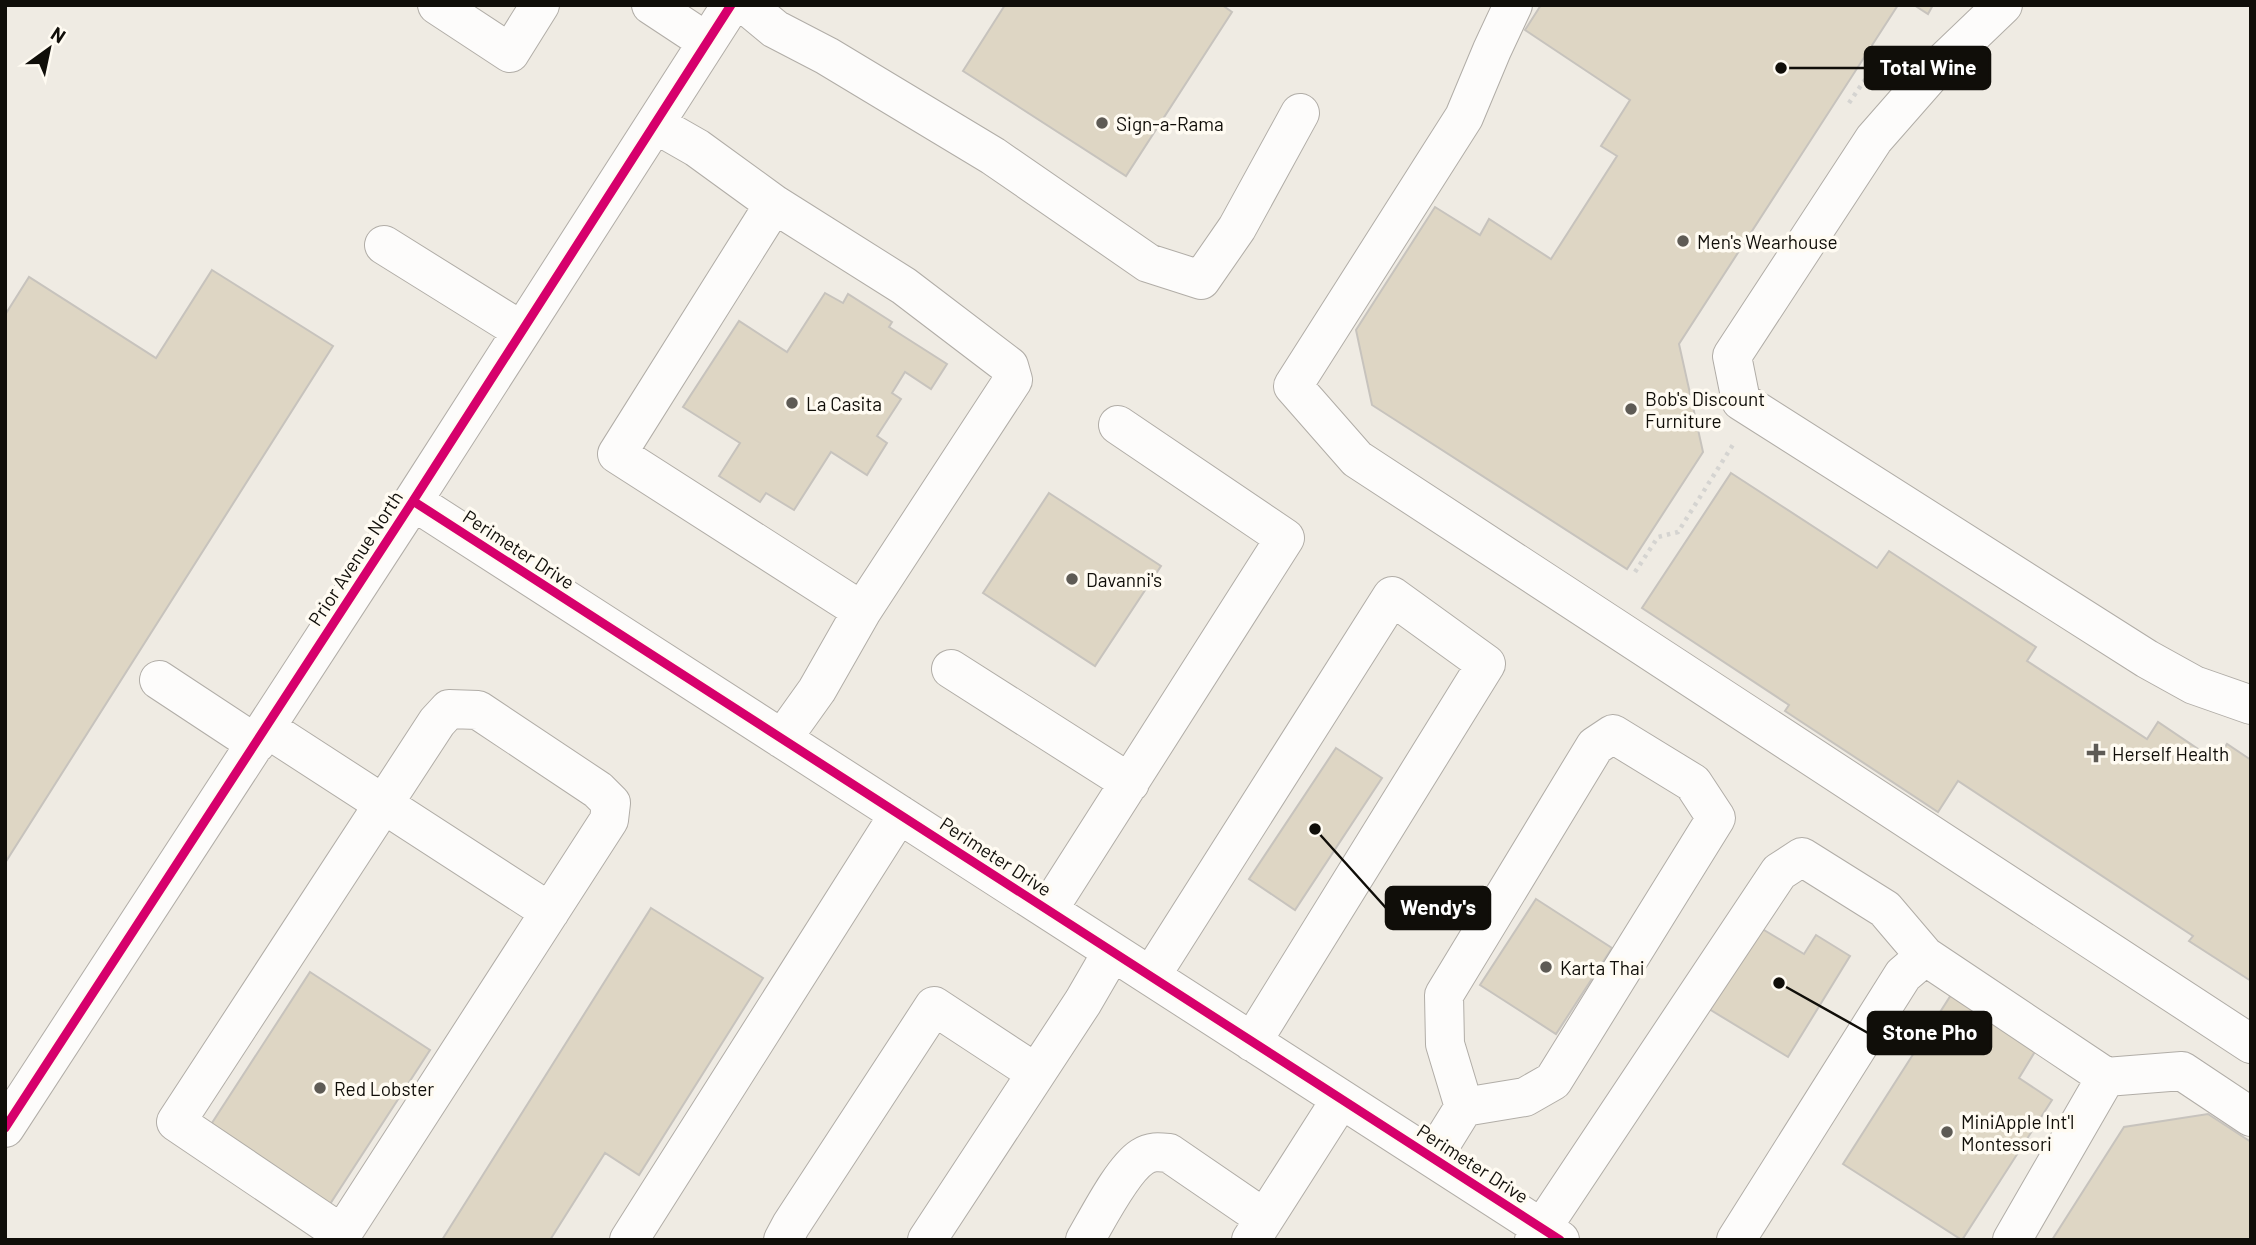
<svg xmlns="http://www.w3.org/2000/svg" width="2256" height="1245" font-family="Barlow,sans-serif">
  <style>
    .building { fill: #ded6c4; stroke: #c7c3bd; stroke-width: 2 }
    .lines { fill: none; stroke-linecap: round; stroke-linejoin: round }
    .minor-casing { stroke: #b1ada7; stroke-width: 40 }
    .path { stroke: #d5d4d1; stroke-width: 4.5; stroke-dasharray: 3.5 5; stroke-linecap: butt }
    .minor { stroke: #fdfcfb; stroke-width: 38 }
    .cycleway-casing { stroke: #fffbf2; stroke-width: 13 }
    .cycleway { stroke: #d6006c; stroke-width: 9 }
    .poi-dot { fill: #5e5b55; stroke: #fffbf2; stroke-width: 2.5 }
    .labels { text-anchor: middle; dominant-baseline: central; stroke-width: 7; stroke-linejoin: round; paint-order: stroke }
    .poi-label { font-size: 19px; fill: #100e09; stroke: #fffbf2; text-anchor: start }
    .street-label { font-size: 19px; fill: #100e09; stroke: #fffbf2 }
    .leader { fill: none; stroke: #100e09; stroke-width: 2.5 }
    .callout-dot { fill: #100e09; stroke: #fffbf2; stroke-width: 2.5 }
    .callout { fill: #100e09; stroke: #100e09; stroke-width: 2.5 }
    .callout-label { font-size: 21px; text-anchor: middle; font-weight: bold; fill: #fff }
  </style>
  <rect width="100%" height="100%" fill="#efebe3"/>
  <path class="building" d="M1005 5H1222L1232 12 1126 176 963 71Z
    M1541 5H1898L1679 344 1703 452 1627 569 1372 405 1356 330 1435 207 1480 235 1489 219 1551 259 1617 156 1601 146 1630 100 1525 30Z
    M1914 5H1933L1928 14Z
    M212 270 333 346 5 863V315L29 277 156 358Z
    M825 293 843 303 848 294 892 322 889 327 947 364 931 389 905 372 892 393 901 399 877 436 887 443 867 475 831 452 794 510 766 493 760 502 719 476 740 443 683 407 739 321 787 352Z
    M1731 473 1877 568 1889 551 2036 647 2027 661 2147 739 2158 722 2216 761 2227 744 2251 760V981L2189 941 2193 936 1958 781 1938 812 1785 711 1789 705 1642 608Z
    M1049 493 1161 566 1095 666 983 593Z
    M1336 748 1382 778 1295 910 1249 879Z
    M1536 899 1612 948 1556 1034 1480 985Z
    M651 908 763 978 639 1175 605 1153 550 1240H442Z
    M1759 927 1804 954 1816 935 1850 956 1788 1057 1709 1009Z
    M310 972 430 1050 330 1204 210 1126Z
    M1951 995 2036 1050 2019 1078 2052 1100 1962 1240 1843 1164Z
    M2208 1114 2251 1142V1240H2052L2124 1127Z"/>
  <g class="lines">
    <g class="minor-casing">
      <path id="minor" d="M437 5 510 53 540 5
        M651 5 707 42
        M746 5 775 29 827 56 993 156 1148 263 1201 280 1237 228 1300 113
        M1513 5 1492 50 1464 117 1293 386 1357 459 2251 1044
        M2003 5 1931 74 1874 139 1732 356 1741 401 2147 659 2194 685 2251 705
        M655 124 697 148 774 204 617 454 862 611 817 690 782 739
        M774 204 904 286 1009 366 1013 380 862 611
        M384 245 522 331
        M413 501 1560 1240
        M951 669 1130 783
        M159 680 256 744
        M266 728 550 912
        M1048 910 1285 538 1118 425
        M1151 976 1392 596 1486 664 1252 1042
        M5 1128 413 501 731 5
        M1433 1157 1464 1107 1445 1044 1444 995 1595 746 1613 734 1693 783 1716 818 1553 1081 1525 1097 1464 1107
        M338 1240 342 1234 176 1122 437 722 449 709 478 710 598 790 611 803 609 820 342 1234
        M629 1240 899 814
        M783 1240 791 1225 934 1006 1036 1073
        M927 1240 1083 1002 1112 952
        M1085 1240C1098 1218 1122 1170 1142 1157 1151 1151 1159 1152 1169 1153L1264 1218
        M1251 1240 1341 1099
        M1534 1240 1779 872 1802 857 1885 909 1925 956
        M1736 1240 1903 975 1925 956 2106 1077
        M2012 1240 2106 1077 2182 1071 2251 1117"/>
    </g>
    <path class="path" d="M1849 103 1864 81 1894 52
      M1635 572 1658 537 1678 532 1734 443"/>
    <use href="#minor" class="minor"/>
    <g class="cycleway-casing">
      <path id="cycleway" d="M413 501 1560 1240
        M5 1128 413 501 731 5"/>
    </g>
    <use href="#cycleway" class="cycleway"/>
  </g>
  <g class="poi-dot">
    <circle cx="1102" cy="123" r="7"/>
    <circle cx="1683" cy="241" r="7"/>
    <circle cx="792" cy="403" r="7"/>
    <circle cx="1631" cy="409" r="7"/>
    <circle cx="1072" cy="579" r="7"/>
    <path d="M2092.5 742.5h7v7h7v7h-7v7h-7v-7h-7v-7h7z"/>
    <circle cx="1546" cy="967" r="7"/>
    <circle cx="320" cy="1088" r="7"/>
    <circle cx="1947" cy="1132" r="7"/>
  </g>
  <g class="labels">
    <g class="poi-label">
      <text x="1116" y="123">Sign-a-Rama</text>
      <text x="1697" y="241">Men's Wearhouse</text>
      <text x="1645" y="398">Bob's Discount<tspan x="1645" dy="22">Furniture</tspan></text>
      <text x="806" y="403">La Casita</text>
      <text x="1086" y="579">Davanni's</text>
      <text x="2112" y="753">Herself Health</text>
      <text x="1560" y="967">Karta Thai</text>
      <text x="334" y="1088">Red Lobster</text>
      <text x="1961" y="1121">MiniApple Int'l<tspan x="1961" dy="22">Montessori</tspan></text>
    </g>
    <g class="street-label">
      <text transform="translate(519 549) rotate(33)">Perimeter Drive</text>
      <text transform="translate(355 558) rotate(-57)">Prior Avenue North</text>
      <text transform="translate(996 856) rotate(33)">Perimeter Drive</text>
      <text transform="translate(1473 1163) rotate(33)">Perimeter Drive</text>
    </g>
  </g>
  <path class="leader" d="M1781 68L1865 68M1315 829L1386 908M1779 983L1868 1033"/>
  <g class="callout-dot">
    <circle cx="1781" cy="68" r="7"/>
    <circle cx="1315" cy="829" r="7"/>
    <circle cx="1779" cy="983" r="7"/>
  </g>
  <g class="callout">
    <rect x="1865" y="47" width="125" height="42" rx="7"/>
    <rect x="1386" y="887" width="104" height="42" rx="7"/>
    <rect x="1868" y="1012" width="123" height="42" rx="7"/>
  </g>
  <g class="callout-label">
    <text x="1928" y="75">Total Wine</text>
    <text x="1438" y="915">Wendy's</text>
    <text x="1930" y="1040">Stone Pho</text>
  </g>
  <rect width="2256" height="1245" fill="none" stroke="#100e09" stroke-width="14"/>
  <g transform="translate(49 49) rotate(33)" stroke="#fffbf2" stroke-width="5" paint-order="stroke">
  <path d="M0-5L12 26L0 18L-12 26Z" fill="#100e09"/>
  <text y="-10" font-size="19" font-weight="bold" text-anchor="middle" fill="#100e09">N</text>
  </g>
</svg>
